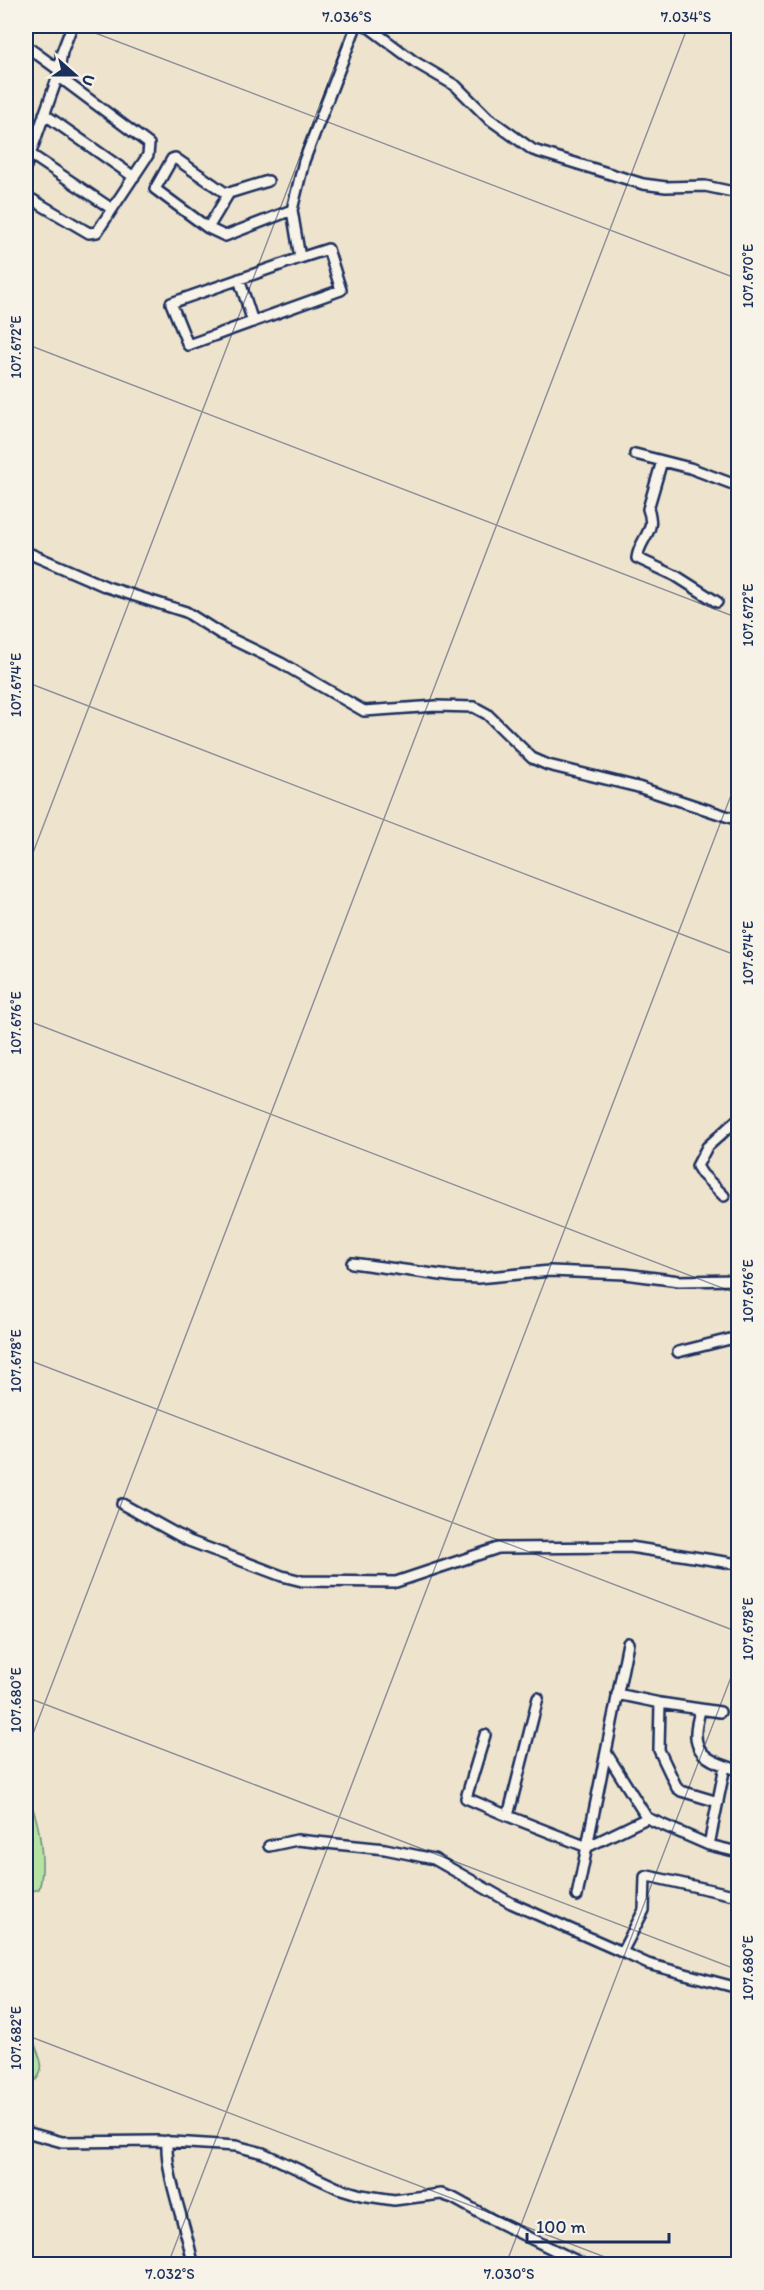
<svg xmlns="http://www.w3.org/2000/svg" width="764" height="2290" font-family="Itim,sans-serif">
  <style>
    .green { fill: #b6e3a2; stroke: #688980; stroke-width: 1.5 }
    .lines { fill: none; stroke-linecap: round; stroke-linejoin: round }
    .street-casing { stroke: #1b2f5e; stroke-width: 14 }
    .street { stroke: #f7f3e8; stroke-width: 9 }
    .ticks { fill: none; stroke: #1b2f5e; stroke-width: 1.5; stroke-opacity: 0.45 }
    .neatline { fill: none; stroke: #1b2f5e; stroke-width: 2 }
    .ticks-label { font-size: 15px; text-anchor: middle; fill: #1b2f5e }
  </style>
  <rect width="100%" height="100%" fill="#eee3cd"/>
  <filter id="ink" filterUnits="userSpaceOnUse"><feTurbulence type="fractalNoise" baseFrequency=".0167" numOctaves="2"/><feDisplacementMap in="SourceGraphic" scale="12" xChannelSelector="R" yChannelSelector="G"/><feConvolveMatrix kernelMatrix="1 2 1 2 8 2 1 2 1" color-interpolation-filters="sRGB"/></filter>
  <g filter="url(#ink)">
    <path class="green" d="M26 1801 30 1802C40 1822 46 1867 39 1889L26 1893Z
      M26 2042 35 2045C40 2058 46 2068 36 2080L26 2079Z"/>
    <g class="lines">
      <g class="street-casing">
        <path id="street" d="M367 26 415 62 456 86 488 118 533 150 643 184 666 187 705 186 738 193
          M26 46 59 70
          M44 114 134 177
          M30 154 112 209
          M26 166 58 76 62 52 72 26
          M268 181 229 193 224 192 175 158 172 159 155 189 208 228 225 236 292 210 304 161 356 26
          M26 196 89 233 97 232 148 155 149 144 58 76
          M292 210 300 258 171 303 188 345 341 290 328 249 300 258
          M208 228 229 193
          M239 279 253 322
          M635 454 690 468 738 486
          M662 461 648 509C657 532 640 537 637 558L676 576 717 602
          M26 552 107 587 186 612 221 634 281 663 364 711 436 706 474 707 487 714 532 758 548 765 638 787 738 820
          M724 1196 702 1174 697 1166 707 1147 738 1119
          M352 1263 456 1277 478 1278 550 1271 625 1274 679 1281 738 1280
          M678 1352 738 1337
          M122 1504 189 1541 282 1576 302 1581 396 1582 498 1548 630 1547 738 1564
          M617 1694 660 1703 659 1750 677 1788 681 1791 718 1802
          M538 1698 508 1816 587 1847 647 1818
          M660 1703 700 1709C699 1717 696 1725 696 1732 694 1758 719 1764 738 1770
          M700 1709 720 1712
          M485 1735 466 1798 508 1816
          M607 1754 647 1818 709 1845 738 1852
          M709 1845 725 1766
          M269 1846 297 1840 385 1849 434 1859 511 1903 622 1952 644 1910 645 1877 648 1876 738 1896
          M577 1896 628 1643
          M622 1952 648 1964 738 1988
          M26 2132 62 2142 157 2141 236 2146 263 2153 338 2188 361 2195 394 2200 441 2194 453 2198 491 2219 583 2264
          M167 2141C165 2177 187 2227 193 2264"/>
      </g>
      <use href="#street" class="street"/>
    </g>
  </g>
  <path class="ticks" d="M77 26 738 279M26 344 738 618M26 682 738 956M26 871 350 26M26 1020 738 1294M26 1359 738 1632M26 1697 738 1970M26 1752 688 26M26 2035 623 2264M168 2264 738 777M506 2264 738 1659"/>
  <rect width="764" height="2290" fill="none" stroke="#f7f3e8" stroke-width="66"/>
  <g transform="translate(75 75) rotate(111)" stroke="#f7f3e8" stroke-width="4.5" paint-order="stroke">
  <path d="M0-4.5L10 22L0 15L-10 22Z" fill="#1b2f5e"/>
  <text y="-9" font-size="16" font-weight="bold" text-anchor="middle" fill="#1b2f5e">U</text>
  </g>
  <path d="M527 2233v9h142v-9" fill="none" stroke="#1b2f5e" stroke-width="3"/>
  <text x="536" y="2233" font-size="18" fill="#1b2f5e" stroke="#f7f3e8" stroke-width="4.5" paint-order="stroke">100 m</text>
  <rect x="33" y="33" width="698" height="2224" class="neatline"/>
  <g class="ticks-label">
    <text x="347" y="22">7.036°S</text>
    <text x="686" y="22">7.034°S</text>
    <text transform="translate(748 276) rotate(-90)" y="5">107.670°E</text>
    <text transform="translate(16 347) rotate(-90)" y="5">107.672°E</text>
    <text transform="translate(748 615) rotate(-90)" y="5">107.672°E</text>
    <text transform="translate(16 685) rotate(-90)" y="5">107.674°E</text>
    <text transform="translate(748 953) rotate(-90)" y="5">107.674°E</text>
    <text transform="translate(16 1023) rotate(-90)" y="5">107.676°E</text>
    <text transform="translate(748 1291) rotate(-90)" y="5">107.676°E</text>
    <text transform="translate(16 1361) rotate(-90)" y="5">107.678°E</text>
    <text transform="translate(748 1629) rotate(-90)" y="5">107.678°E</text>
    <text transform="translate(16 1700) rotate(-90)" y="5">107.680°E</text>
    <text transform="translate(748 1968) rotate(-90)" y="5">107.680°E</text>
    <text transform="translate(16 2038) rotate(-90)" y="5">107.682°E</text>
    <text x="170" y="2279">7.032°S</text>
    <text x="509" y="2279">7.030°S</text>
  </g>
</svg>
